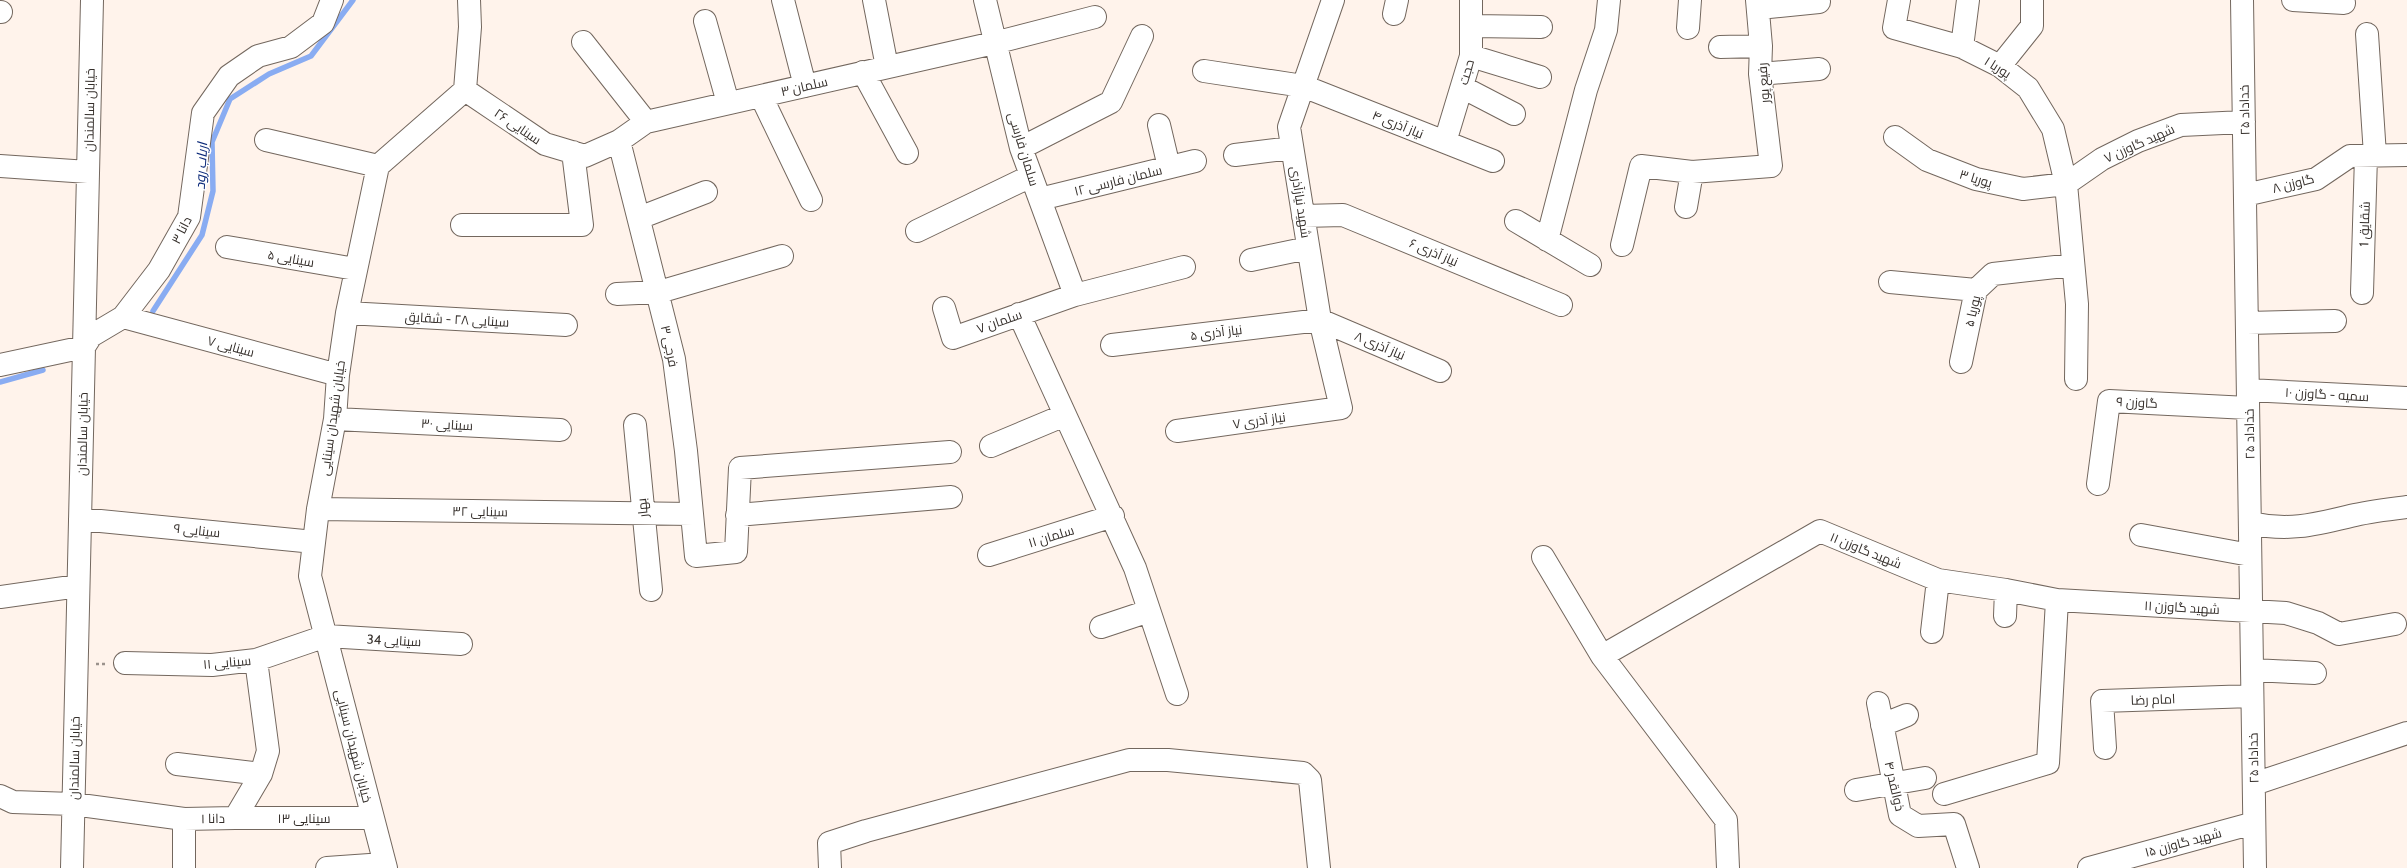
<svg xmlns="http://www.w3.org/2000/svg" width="2407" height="868" font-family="Cabin,Cairo,sans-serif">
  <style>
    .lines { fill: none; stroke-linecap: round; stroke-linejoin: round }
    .stream { stroke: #89acf2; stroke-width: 5.5 }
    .minor-casing { stroke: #73675e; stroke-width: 24 }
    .path { stroke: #9b928c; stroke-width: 2.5; stroke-dasharray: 3 3; stroke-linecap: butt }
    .minor { stroke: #fff; stroke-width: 22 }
    .labels { text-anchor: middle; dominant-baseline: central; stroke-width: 3; stroke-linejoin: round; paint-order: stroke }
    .street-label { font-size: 13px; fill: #352f2b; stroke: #fff }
    .water-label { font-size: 14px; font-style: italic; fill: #0c2a79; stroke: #fff }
  </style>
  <rect width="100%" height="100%" fill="#fff3eb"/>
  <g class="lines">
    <path class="stream" d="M153 311 202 235 213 191 212 142 230 99 269 74 311 56 353 0
      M0 382 43 370"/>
    <g class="minor-casing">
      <path id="minor" d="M783 0 805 86
        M874 0 887 67
        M985 0 1021 148 1075 295
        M1899 0 1894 28 1962 47 2000 66 2028 88 2053 129 2066 184 2077 304 2076 379
        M2242 0 2255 868
        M2293 0 2344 3
        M1759 8 1819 2
        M0 12H1
        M1394 14 1397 0
        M705 21 728 103
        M1472 26 1541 27
        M1688 28 1690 0
        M2367 34 2375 155
        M583 42 646 122
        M1720 47 1761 46
        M1962 47 1968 0
        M1471 56 1540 77
        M2000 66 2032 26V0
        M1204 71 1303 86 1493 161
        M863 72 907 153
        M1760 74 1819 69
        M1462 87 1514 114
        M465 90 545 144 585 156 619 141 646 122 994 43 1095 17
        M761 96 811 200
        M1159 125 1169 167
        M1895 137 1927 160 1976 179 2023 189 2066 184 2102 159 2138 141 2181 125 2244 122
        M266 140 378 166
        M619 141 674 359 686 451 696 556 736 552 740 468 950 452
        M1445 142 1471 56V0
        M1021 148 1111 102 1142 36
        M1235 155 1292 148
        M0 166 88 172
        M2245 195 2316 179 2350 156 2407 155
        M1040 199 1195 161
        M1686 207 1692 172
        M1303 216 1343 215 1561 305
        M639 218 706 192
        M1516 221 1590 265
        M462 225H582L573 152
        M917 231 1031 176
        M1547 240 1586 90 1606 30 1609 0
        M1622 245 1641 166 1692 172 1771 166 1760 74 1761 46 1757 0
        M227 247 355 269
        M1251 260 1308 248
        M1890 282 1976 290
        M2362 293 2366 156
        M617 294 659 292 782 256
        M944 308 953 338 1075 295 1184 267
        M347 313 566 325
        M1019 314 1135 568 1177 694
        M123 317 338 375
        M2247 323 2335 321
        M1112 345 1320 320 1440 371
        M1961 362 1976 290 1993 274 2073 265
        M0 365 84 347 91 336 123 317 159 270 189 217 203 113 229 76 258 56 291 47 323 23 332 0
        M2248 390 2407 398
        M335 419 560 430
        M635 425 651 590
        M1177 431 1341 408 1320 320 1289 127 1333 0
        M991 446 1065 415
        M2098 484 2109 401 2248 408
        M318 509 692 514
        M737 515 951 497
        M80 519 314 542
        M2250 523C2290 532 2317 524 2355 515 2372 511 2390 509 2407 507
        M2141 535 2250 555
        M989 555 1113 516
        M1543 557 1602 656 1820 531 1938 580 2006 590 2057 600 2286 613 2318 623 2339 634 2395 624
        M0 597 78 586
        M2005 616 2006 590
        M1101 627 1149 611
        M1932 632 1938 580
        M1602 656 1726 820 1728 868
        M125 663 212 665 256 660 326 636 461 644
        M2252 670 2315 673
        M1878 703 1900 815 1918 826 1954 824 1968 868
        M1882 725 1907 715
        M2105 748 2102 701 2252 696
        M177 764 261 774
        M2254 784 2407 733
        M1856 790 1925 778
        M1944 794 2048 763 2057 600
        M0 796 13 802 73 804 184 819 235 818 261 774 268 751 256 660
        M235 818H372
        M184 819V868
        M72 868 92 0
        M327 868 384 864
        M386 868 310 576 318 509 335 419 338 375 347 313 378 166 465 90 470 27 469 0
        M830 868 829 843 866 831 1129 760H1168L1303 773 1310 780 1319 868
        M2089 868 2254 823"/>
    </g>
    <path class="path" d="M96 664H107"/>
    <use href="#minor" class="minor"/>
  </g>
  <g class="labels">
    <g class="street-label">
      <text transform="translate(1998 67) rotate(32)">پوریا ۱</text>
      <text transform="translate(1466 72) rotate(-74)">حجت</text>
      <text transform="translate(1763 83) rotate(-94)">رفیع پور</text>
      <text transform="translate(804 86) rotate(-13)">سلمان ۳</text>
      <text transform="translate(89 110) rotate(-89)">خیابان سالمندان</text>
      <text transform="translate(2244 110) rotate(-91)">خداداد ۲۵</text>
      <text transform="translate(1398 124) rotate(22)">نیاز آذری ۴</text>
      <text transform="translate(518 126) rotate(34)">سینایی ۲۶</text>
      <text transform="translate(2139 143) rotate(-24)">شهید گاوزن ۷</text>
      <text transform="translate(1024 149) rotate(73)">سلمان فارسی</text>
      <text transform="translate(1976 178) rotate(17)">پوریا ۳</text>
      <text transform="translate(1118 180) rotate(-14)">سلمان فارسی ۱۲</text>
      <text transform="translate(2293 183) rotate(-14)">گاوزن ۸</text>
      <text transform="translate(1301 202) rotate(81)">شهید نیازآذری</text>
      <text transform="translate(2364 224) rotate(-88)">شقایق 1</text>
      <text transform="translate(181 230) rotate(-63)">دانا ۳</text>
      <text transform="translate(1434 252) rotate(23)">نیاز آذری ۶</text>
      <text transform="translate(291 258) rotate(10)">سینایی ۵</text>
      <text transform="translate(1972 311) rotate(-77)">پوریا ۵</text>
      <text transform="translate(457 319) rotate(3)">سینایی ۲۸ - شقایق</text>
      <text transform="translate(999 321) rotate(-19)">سلمان ۷</text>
      <text transform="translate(1216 332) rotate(-7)">نیاز آذری ۵</text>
      <text transform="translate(1380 345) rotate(23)">نیاز آذری ۸</text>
      <text transform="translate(231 346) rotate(15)">سینایی ۷</text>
      <text transform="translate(670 346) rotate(78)">فرجی ۳</text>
      <text transform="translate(2327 394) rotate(3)">سمیه - گاوزن ۱۰</text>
      <text transform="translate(2137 402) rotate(3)">گاوزن ۹</text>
      <text transform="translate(332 418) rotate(-82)">خیابان شهیدان سینایی</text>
      <text transform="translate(1259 420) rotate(-8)">نیاز آذری ۷</text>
      <text transform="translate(447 424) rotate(3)">سینایی ۳۰</text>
      <text transform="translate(82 434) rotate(-89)">خیابان سالمندان</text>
      <text transform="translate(2249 434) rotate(-91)">خداداد ۲۵</text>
      <text transform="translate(642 508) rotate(-96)">بهار</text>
      <text transform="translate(480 511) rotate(1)">سینایی ۳۲</text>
      <text transform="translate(197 530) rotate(6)">سینایی ۹</text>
      <text transform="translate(1051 536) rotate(-17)">سلمان ۱۱</text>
      <text transform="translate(1866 550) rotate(22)">شهید گاوزن ۱۱</text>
      <text transform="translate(2182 607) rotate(3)">شهید گاوزن ۱۱</text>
      <text transform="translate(394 640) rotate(3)">سینایی 34</text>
      <text transform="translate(227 662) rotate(-5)">سینایی ۱۱</text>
      <text transform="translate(2153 699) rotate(-2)">امام رضا</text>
      <text transform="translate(354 746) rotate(76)">خیابان شهیدان سینایی</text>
      <text transform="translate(74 758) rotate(-89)">خیابان سالمندان</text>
      <text transform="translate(2253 758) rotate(-91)">خداداد ۲۵</text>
      <text transform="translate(1895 786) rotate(77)">ذوالقدر ۴</text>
      <text transform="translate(213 818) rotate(-1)">دانا ۱</text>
      <text x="304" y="818">سینایی ۱۳</text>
      <text transform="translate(2183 842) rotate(-15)">شهید گاوزن ۱۵</text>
    </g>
    <g class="water-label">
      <text transform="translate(201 166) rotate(-87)">ارباب رود</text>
    </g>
  </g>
</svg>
